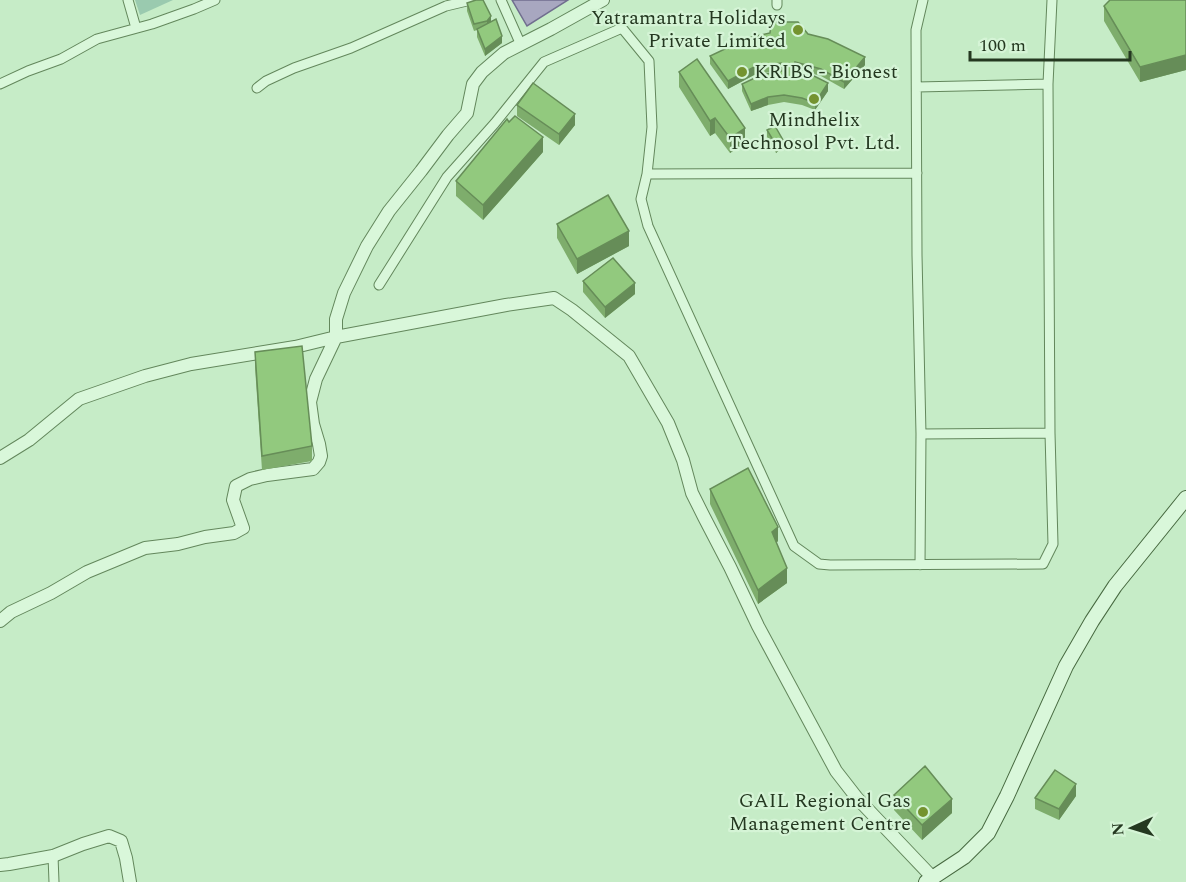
<svg xmlns="http://www.w3.org/2000/svg" width="1186" height="882" font-family="Spectral,serif">
  <style>
    .green { fill: #9acaaf }
    .water { fill: #a8a7c0; stroke: #706e8e; stroke-width: 1.5 }
    .lines { fill: none; stroke-linecap: round; stroke-linejoin: round }
    .minor-casing { stroke: #63875c; stroke-width: 11 }
    .tertiary-casing { stroke: #63875c; stroke-width: 14 }
    .secondary-casing { stroke: #476940; stroke-width: 16 }
    .minor { stroke: #d9f7da; stroke-width: 9 }
    .tertiary { stroke: #d9f7da; stroke-width: 12 }
    .secondary { stroke: #d9f7da; stroke-width: 14 }
    .wall { fill: #7ead6c }
    .shaded-wall { fill: #668d58 }
    .building { fill: #92c97e; stroke: #668d58; stroke-width: 1.5 }
    .poi-dot { fill: #74932f; stroke: #d5f4d6; stroke-width: 2 }
    .labels { text-anchor: middle; dominant-baseline: central; stroke-width: 4.5; stroke-linejoin: round; paint-order: stroke }
    .poi-label { font-size: 20px; fill: #243820; stroke: #d5f4d6; text-anchor: end }
  </style>
  <rect width="100%" height="100%" fill="#c6ecc7"/>
  <path class="green" d="M135 0H173L140 15Z"/>
  <path class="water" d="M512 0H568L527 26Z"/>
  <g class="lines">
    <g class="minor-casing">
      <path id="minor" d="M128 0 136 28
        M501 0 521 45
        M777 0V5
        M0 84 28 71 61 59 97 39 152 24 194 9 215 0
        M917 87 1048 84
        M257 88 266 81 294 68 351 48 446 6 471 0
        M647 174 917 173
        M379 285 447 177 495 123 544 62 622 28 649 61 652 127 647 174 641 199 648 226 794 546 819 564 830 565 1043 564 1053 544 1050 433 1048 84 1052 0
        M921 434 1050 433
        M920 565 921 434 917 255 916 30 923 0
        M53 856 54 882"/>
    </g>
    <g class="tertiary-casing">
      <path id="tertiary" d="M0 458 29 440 79 399 145 376 191 364 295 347 336 337 506 305 554 298 572 310 629 356 668 423 683 460 692 493 704 517 730 567 758 626 836 771 857 798 933 878
        M0 621 11 612 51 593 87 572 145 548 178 544 205 537 234 533 243 528 233 500 236 486 250 479 267 475 313 469 319 462 321 456 319 444 313 424 310 402 316 379 336 337V319L344 293 367 246 389 211 421 171 448 135 467 113 473 84 482 72 504 53 551 29 603 0
        M0 865 9 864 53 856 83 844 109 836 121 841 126 858 130 882"/>
    </g>
    <g class="secondary-casing">
      <path id="secondary" d="M926 882 964 857 988 833 1007 796 1066 666 1092 621 1115 586 1186 498"/>
    </g>
    <use href="#minor" class="minor"/>
    <use href="#tertiary" class="tertiary"/>
    <use href="#secondary" class="secondary"/>
  </g>
  <path class="wall" d="M1186 0V70L1140 82 1104 21V6Z
    M467 3 491 22 502 43 485 56 477 37V30L474 31 467 11Z
    M808 34 865 65 844 89 821 76 795 69V71L828 91 815 110 802 105 784 102 768 105 751 111 742 91V84L781 71V70L754 75 728 89 710 64V56Z
    M679 72 745 143 730 153 715 133 710 136 679 87Z
    M517 105 575 125 559 145 517 116Z
    M767 130 783 147 776 153 767 137Z
    M543 152 483 220 456 196V181Z
    M557 224 629 246 577 274 557 238Z
    M583 281 635 294 605 318 583 292Z
    M255 352 312 446V461L262 470 255 367Z
    M710 489 778 541 776 543 787 583 758 604 710 504Z
    M894 795 952 813 922 840 894 810Z
    M1076 796 1059 820 1035 809V798Z"/>
  <path class="shaded-wall" d="M491 16V23L487 29V21Z
    M502 36V43L485 56V49Z
    M1186 55V70L1140 82V67Z
    M865 57V65L844 89V82Z
    M754 67V75L728 89V81Z
    M828 83V91L815 110V103Z
    M768 97V105L751 111V104Z
    M575 114V125L559 145V134Z
    M715 118V133L710 136V121Z
    M745 128V143L730 153V138Z
    M543 137V152L483 220V205Z
    M783 140V147L776 153V145Z
    M629 231V246L577 274V259Z
    M635 283V294L605 318V307Z
    M778 527V541L772 547V532Z
    M787 568V583L758 604V590Z
    M1076 784V796L1059 820V809Z
    M952 799V813L922 840V825Z"/>
  <path class="building" d="M476 0H483L491 16 487 21 474 24 467 3Z
    M1110 0H1186V55L1140 67 1104 6Z
    M496 19 502 36 485 49 477 29Z
    M771 22H798L808 34 828 39 865 57 844 82 821 69 795 62 794 71 814 76 828 83 815 103 802 98 784 95 768 97 751 104 742 84 761 75 782 71 781 63 754 67 728 81 710 56 748 38 770 33Z
    M697 59 745 128 730 138 715 118 710 121 679 72Z
    M533 83 575 114 559 134 517 105Z
    M515 116 543 137 483 205 456 181 507 119 509 122Z
    M775 126 783 140 776 145 767 130Z
    M608 195 629 231 577 259 557 224Z
    M613 258 635 283 605 307 583 281Z
    M302 346 312 446 262 456 255 352Z
    M748 468 778 527 772 532 787 568 758 590 710 489Z
    M925 766 952 799 922 825 894 795Z
    M1055 770 1076 784 1059 809 1035 798Z"/>
  <g class="poi-dot">
    <circle cx="798" cy="30" r="6"/>
    <circle cx="742" cy="72" r="6"/>
    <circle cx="814" cy="99" r="6"/>
    <circle cx="923" cy="812" r="6"/>
  </g>
  <g class="labels">
    <g class="poi-label">
      <text x="786" y="18">Yatramantra Holidays<tspan x="786" dy="23">Private Limited</tspan></text>
      <text x="754" y="72" text-anchor="start">KRIBS - Bionest</text>
      <text x="814" y="120" text-anchor="middle">Mindhelix<tspan x="814" dy="23">Technosol Pvt. Ltd.</tspan></text>
      <text x="911" y="801">GAIL Regional Gas<tspan x="911" dy="23">Management Centre</tspan></text>
    </g>
  </g>
  <g transform="translate(1132 828) rotate(266)" stroke="#d5f4d6" stroke-width="4.5" paint-order="stroke">
  <path d="M0-4.5L10 22L0 15L-10 22Z" fill="#243820"/>
  <text y="-9" font-size="16" font-weight="bold" text-anchor="middle" fill="#243820">N</text>
  </g>
  <path d="M970 51v9h160v-9" fill="none" stroke="#243820" stroke-width="3"/>
  <text x="979" y="51" font-size="18" fill="#243820" stroke="#d5f4d6" stroke-width="4.5" paint-order="stroke">100 m</text>
</svg>
